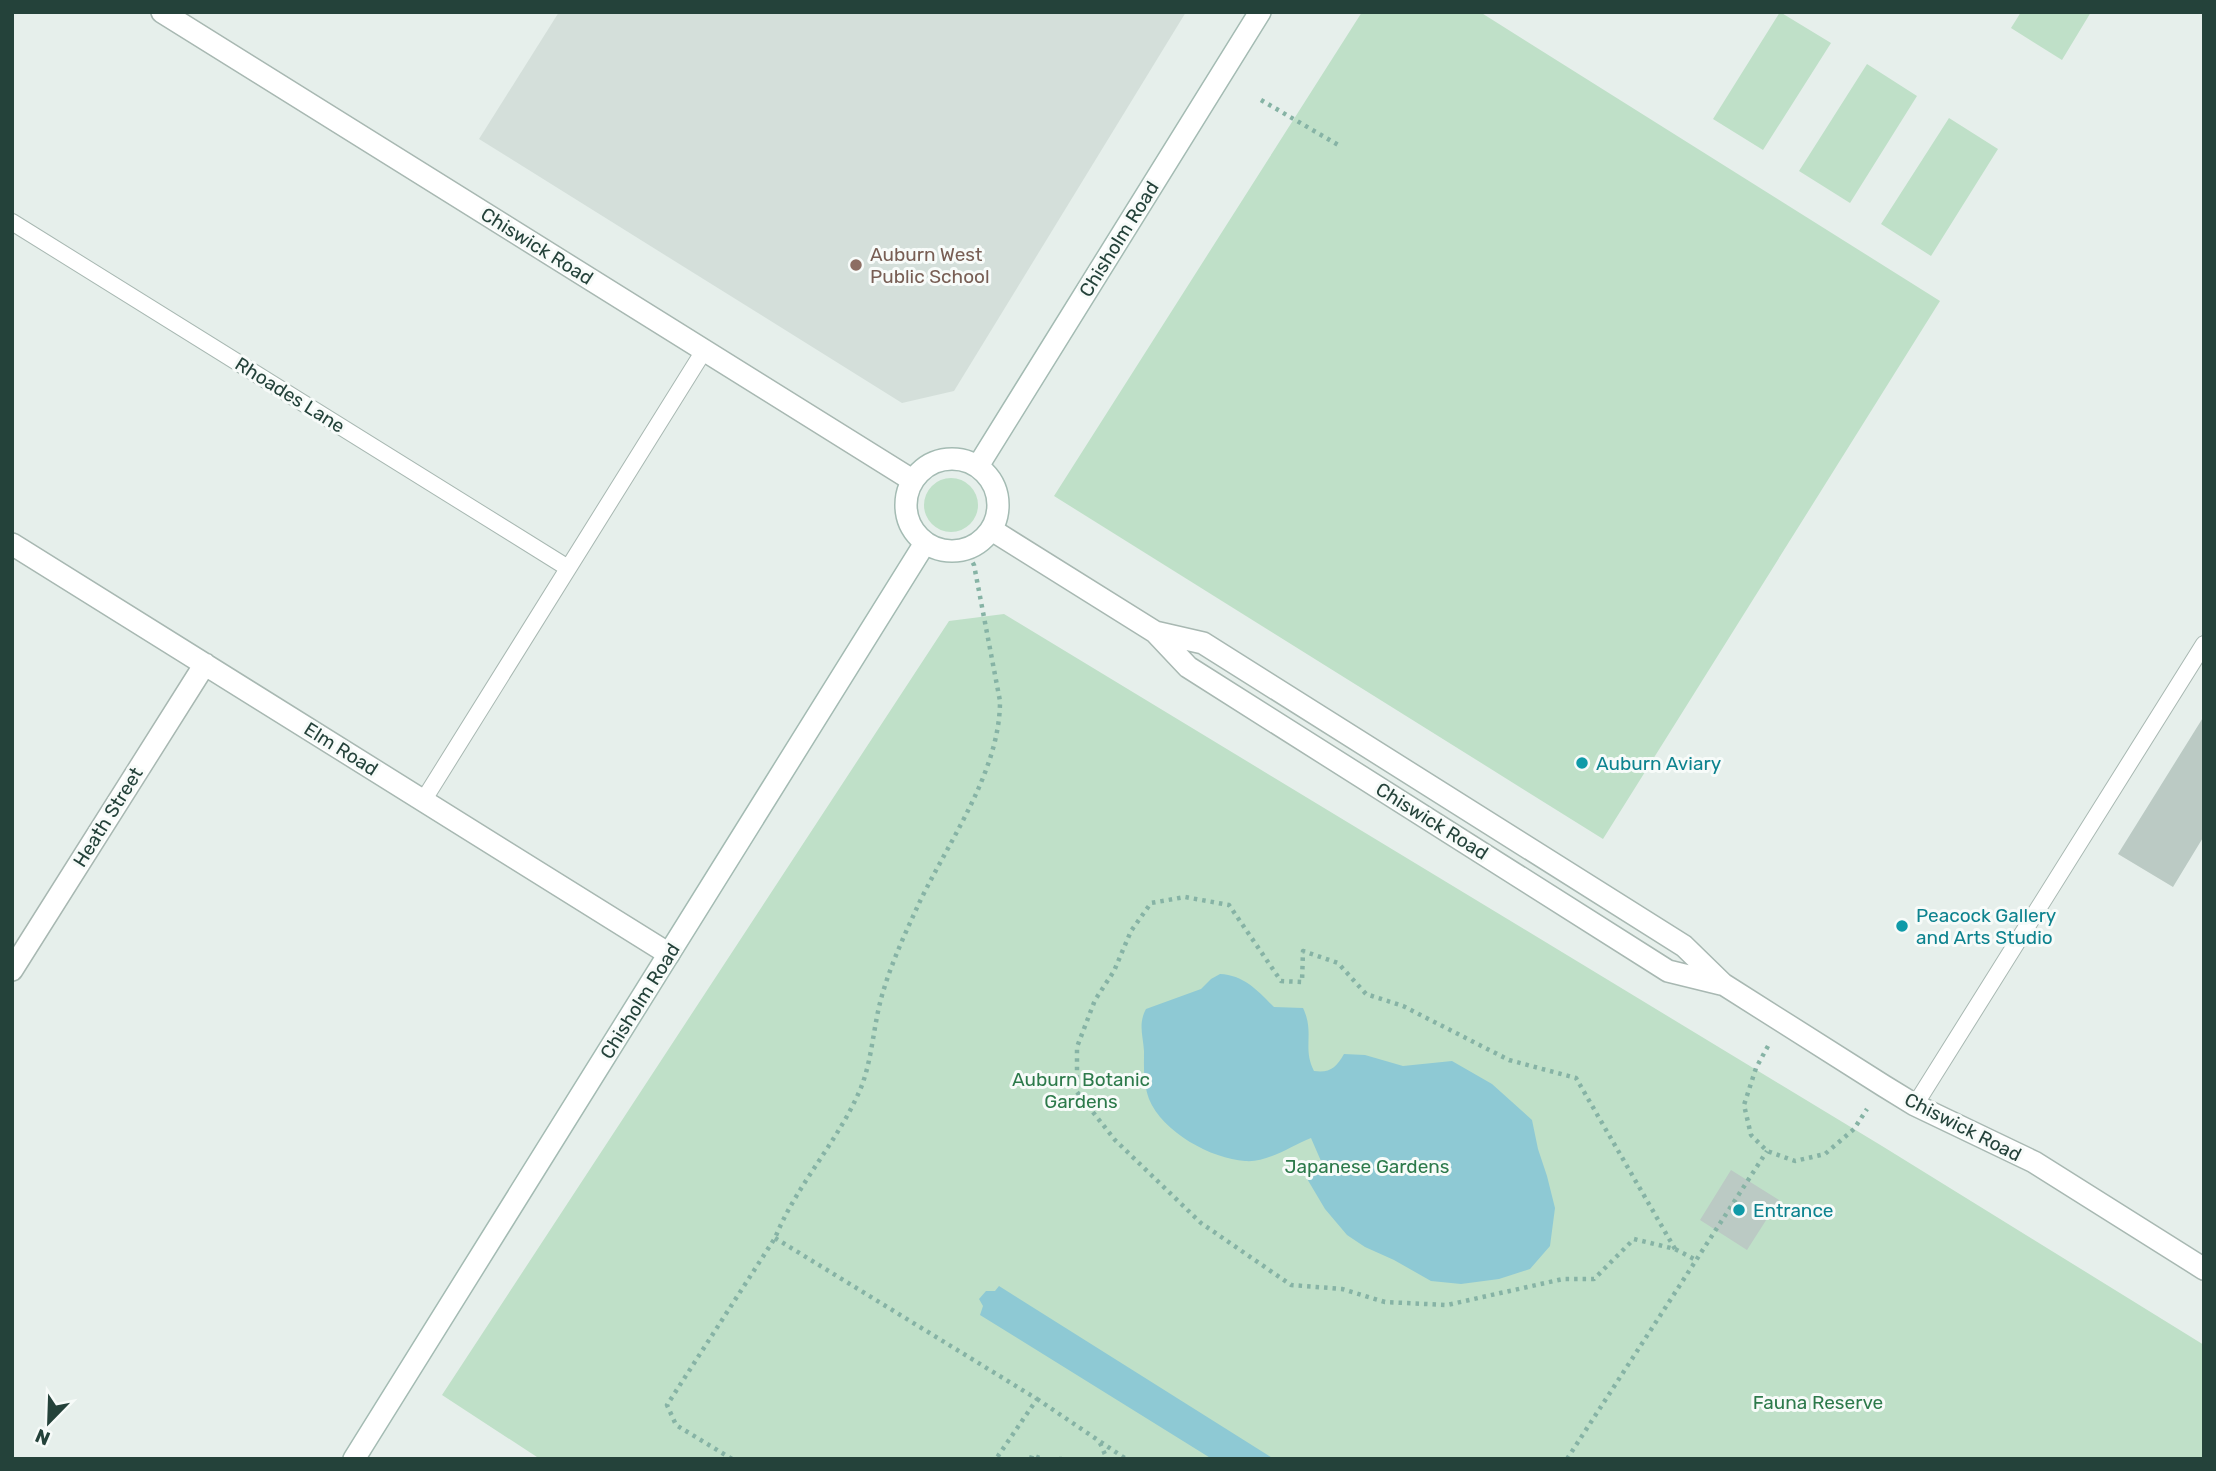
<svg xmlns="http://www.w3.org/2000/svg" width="2216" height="1471" font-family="Rubik,sans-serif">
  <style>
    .built { fill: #d4dfda }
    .green { fill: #bfe0c8 }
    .water { fill: #8ec9d4 }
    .building { fill: #bbcac4 }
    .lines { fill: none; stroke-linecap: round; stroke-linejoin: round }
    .service-casing { stroke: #a8b8b2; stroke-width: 18 }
    .minor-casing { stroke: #a8b8b2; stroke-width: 24 }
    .tertiary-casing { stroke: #a8b8b2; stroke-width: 24 }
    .secondary-casing { stroke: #a4bbb3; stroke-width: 24 }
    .path { stroke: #86b3a5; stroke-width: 4.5; stroke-dasharray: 3.5 5; stroke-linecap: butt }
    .service { stroke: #fff; stroke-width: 16 }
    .minor { stroke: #fff; stroke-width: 21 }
    .tertiary { stroke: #fff; stroke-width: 21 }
    .secondary { stroke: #fff; stroke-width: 21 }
    .education-dot { fill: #8d6e63; stroke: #f7fbf9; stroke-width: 2.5 }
    .culture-dot { fill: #0f9aa8; stroke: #f7fbf9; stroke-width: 2.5 }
    .labels { text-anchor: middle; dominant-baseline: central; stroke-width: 6; stroke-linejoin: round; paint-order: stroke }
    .street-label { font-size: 19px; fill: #24423a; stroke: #f7fbf9 }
    .education-label { font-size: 19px; fill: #785e54; stroke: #f7fbf9; text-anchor: start }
    .culture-label { font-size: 19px; fill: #0d838f; stroke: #f7fbf9; text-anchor: start }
    .park-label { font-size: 19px; fill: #2d7a4b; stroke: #f7fbf9 }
  </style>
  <rect width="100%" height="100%" fill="#e6efeb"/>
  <path class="built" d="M559 12H1186L954 391 902 403 479 139Z"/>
  <path class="green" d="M1362 12H1480L1940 301 1603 839 1054 496Z
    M1780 12 1831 43 1763 150 1713 119Z
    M2021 12H2091L2062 60 2011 28Z
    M1867 64 1917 96 1850 203 1799 171Z
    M1949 118 1998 149 1931 256 1881 224Z
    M924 505a27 27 0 1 1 54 0a27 27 0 1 1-54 0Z
    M1004 614 1882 1146 2204 1345V1459H540L442 1395 949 621Z"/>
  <path class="water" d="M1220 974C1244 975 1258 991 1274 1007L1303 1008C1315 1033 1302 1048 1314 1071 1330 1073 1336 1068 1344 1054L1365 1055 1403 1066 1452 1061 1492 1084 1532 1120 1538 1149 1547 1176 1555 1208 1550 1246 1530 1269 1499 1279 1461 1284 1431 1281 1394 1260 1365 1247 1347 1235 1325 1209 1306 1177 1324 1168 1311 1138C1291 1146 1267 1163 1245 1161 1212 1159 1162 1132 1149 1099 1143 1082 1144 1068 1144 1051 1143 1035 1138 1024 1146 1009L1201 989 1211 979Z
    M999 1286 1274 1459H1212L980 1315 983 1306 979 1299 986 1291H995Z"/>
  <path class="building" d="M2204 716V836L2173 887 2118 854Z
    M1731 1170 1779 1200 1747 1250 1700 1220Z"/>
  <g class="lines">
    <g class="service-casing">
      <path id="service" d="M12 222 568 568
        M423 801 705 349
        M1915 1105 2204 644"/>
    </g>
    <g class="minor-casing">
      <path id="minor" d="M992 530 1155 632 1188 667 1668 971 1721 984
        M12 544 669 954
        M1155 632 1203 643 1684 946 1723 984 1884 1086 1915 1105 2034 1162 2204 1269
        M12 970 205 664"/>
    </g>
    <g class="tertiary-casing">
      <path id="tertiary" d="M162 12 912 480"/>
    </g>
    <g class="secondary-casing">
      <path id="secondary" d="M906 505a46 46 0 1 1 92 0a46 46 0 1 1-92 0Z
        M978 466 1260 12
        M354 1459 925 543"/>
    </g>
    <path class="path" d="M1261 100 1340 146
      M1768 1046 1756 1068 1744 1105 1751 1135 1767 1151 1795 1161 1825 1154 1854 1129 1867 1109
      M775 1238 1037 1399 996 1459
      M1675 1249 1576 1078 1509 1060 1403 1006 1366 994 1338 963 1303 951 1302 982 1281 981 1229 905 1185 897 1151 903 1131 931 1114 971 1095 1000 1077 1047V1092L1115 1140 1201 1223 1291 1285 1342 1289 1385 1302 1447 1305 1563 1279H1594L1634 1239 1675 1249 1696 1260
      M1037 1399 1126 1459
      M1100 1443 1107 1459
      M732 1459 676 1425 667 1405 775 1238C797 1184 837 1143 860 1090 873 1059 873 1024 883 992 891 965 903 938 915 912 944 847 1000 775 1000 701L974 565 965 549
      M1031 1459 1032 1455 1042 1459
      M1059 1459H1062
      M1567 1459 1767 1151"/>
    <use href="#service" class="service"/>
    <use href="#minor" class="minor"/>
    <use href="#tertiary" class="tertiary"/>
    <use href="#secondary" class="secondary"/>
  </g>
  <circle class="education-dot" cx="856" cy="265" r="7"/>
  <g class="culture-dot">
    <circle cx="1582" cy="763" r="7"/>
    <circle cx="1902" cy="926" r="7"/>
    <circle cx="1739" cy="1210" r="7"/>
  </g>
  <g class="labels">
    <g class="street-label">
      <text transform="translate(1119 239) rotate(-58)">Chisholm Road</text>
      <text transform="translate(537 246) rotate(32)">Chiswick Road</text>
      <text transform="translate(290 395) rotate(32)">Rhoades Lane</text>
      <text transform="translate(341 749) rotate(32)">Elm Road</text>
      <text transform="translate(108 817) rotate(-58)">Heath Street</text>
      <text transform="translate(1432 821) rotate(32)">Chiswick Road</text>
      <text transform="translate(640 1001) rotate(-58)">Chisholm Road</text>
      <text transform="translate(1963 1127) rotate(27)">Chiswick Road</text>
    </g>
    <g class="education-label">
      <text x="870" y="254">Auburn West<tspan x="870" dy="22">Public School</tspan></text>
    </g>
    <g class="culture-label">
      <text x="1596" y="763">Auburn Aviary</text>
      <text x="1916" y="915">Peacock Gallery<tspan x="1916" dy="22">and Arts Studio</tspan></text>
      <text x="1753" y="1210">Entrance</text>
    </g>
    <g class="park-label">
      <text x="1081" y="1079">Auburn Botanic<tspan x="1081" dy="22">Gardens</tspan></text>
      <text x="1367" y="1166">Japanese Gardens</text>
      <text x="1818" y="1402">Fauna Reserve</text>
    </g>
  </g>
  <rect width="2216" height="1471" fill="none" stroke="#24423a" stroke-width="28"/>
  <g transform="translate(49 1422) rotate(203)" stroke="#f7fbf9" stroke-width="5" paint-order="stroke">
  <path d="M0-5L12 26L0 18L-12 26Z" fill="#24423a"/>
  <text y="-10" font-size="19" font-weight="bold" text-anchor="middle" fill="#24423a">N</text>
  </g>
</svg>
